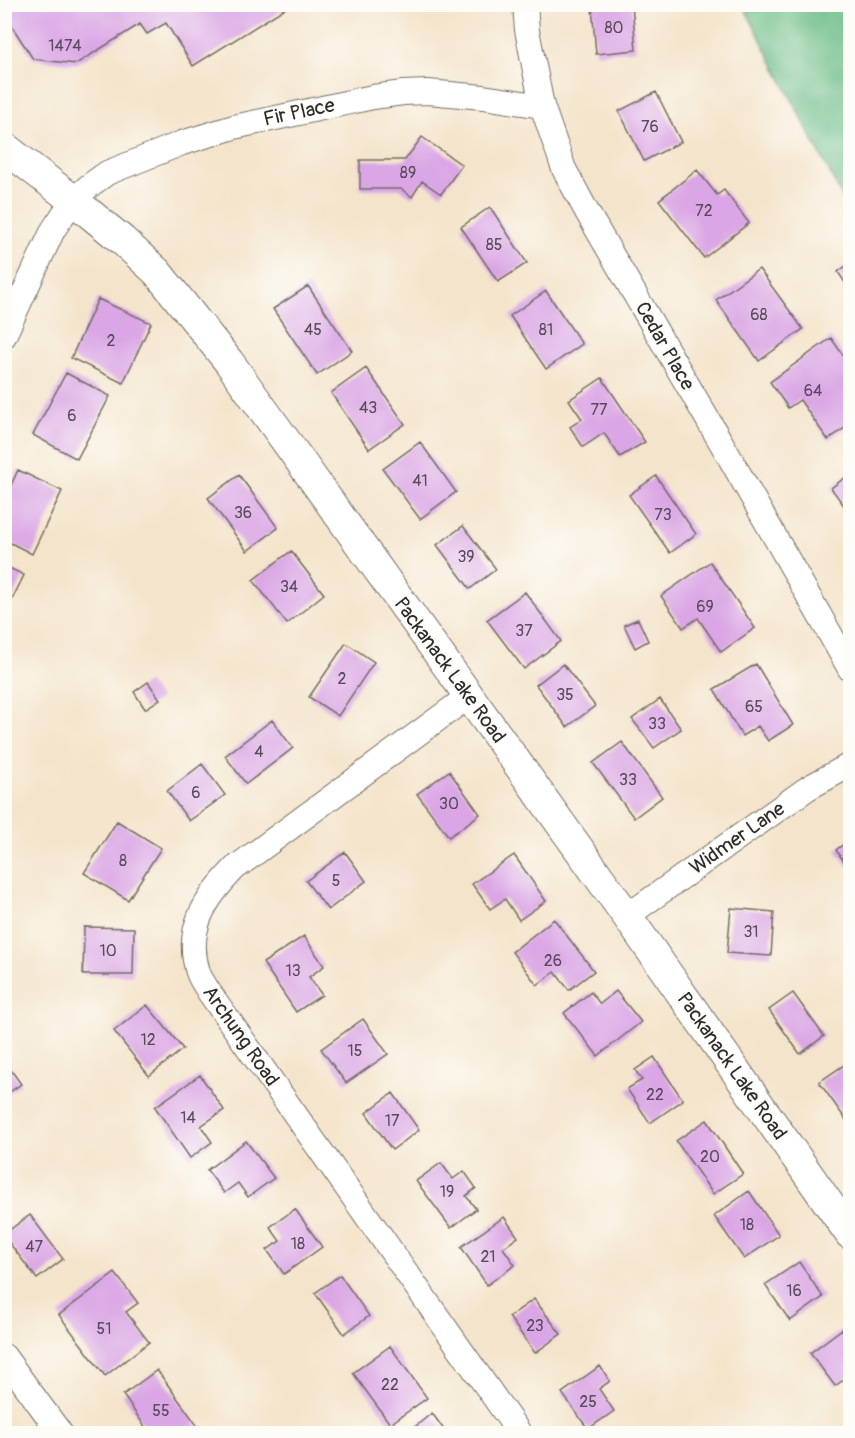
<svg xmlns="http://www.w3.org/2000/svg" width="855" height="1438" font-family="Pangolin,sans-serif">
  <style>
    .forest { fill: #6abc87; stroke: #4a7459; stroke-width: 1.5 }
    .building { fill: #daa6e5 }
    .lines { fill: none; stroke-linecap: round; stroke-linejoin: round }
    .minor-casing { stroke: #716c63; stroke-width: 26 }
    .tertiary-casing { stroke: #716c63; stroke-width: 32 }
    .minor { stroke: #fff; stroke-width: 24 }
    .tertiary { stroke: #fff; stroke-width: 30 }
    .labels { text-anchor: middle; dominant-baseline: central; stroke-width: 4.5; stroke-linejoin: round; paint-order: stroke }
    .number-label { font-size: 16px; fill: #574a5a }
    .street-label { font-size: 20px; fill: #2b2b2b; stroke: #fdfcf7 }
  </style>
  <rect width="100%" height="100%" fill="#fdfcf7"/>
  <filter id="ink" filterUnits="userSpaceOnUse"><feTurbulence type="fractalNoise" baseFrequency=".0167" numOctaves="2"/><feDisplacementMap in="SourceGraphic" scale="12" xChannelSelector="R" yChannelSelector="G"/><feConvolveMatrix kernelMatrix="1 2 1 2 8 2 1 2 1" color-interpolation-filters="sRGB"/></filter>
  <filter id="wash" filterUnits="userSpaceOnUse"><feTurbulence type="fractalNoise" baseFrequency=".008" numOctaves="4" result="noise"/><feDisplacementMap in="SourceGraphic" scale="24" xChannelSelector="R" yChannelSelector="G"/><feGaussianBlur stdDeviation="1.35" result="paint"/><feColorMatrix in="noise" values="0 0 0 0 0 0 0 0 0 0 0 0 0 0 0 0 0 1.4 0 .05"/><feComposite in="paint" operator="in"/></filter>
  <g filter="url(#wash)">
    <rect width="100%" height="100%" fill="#f4e4cb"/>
    <path class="forest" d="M743 5H850V212Z"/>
    <g id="blocks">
      <path class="building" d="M4 4H292L193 66 166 23 147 34 140 24 76 64 33 59 4 14Z
        M606 4H632L636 50 596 54 592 6Z
        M656 92 681 142 644 161 619 111Z
        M422 137 462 165 441 194 422 181 412 197 401 189H360V160H405Z
        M697 170 717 195 724 190 749 223 704 258 659 200Z
        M490 207 527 263 498 282 461 227Z
        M850 263V290L838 272Z
        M759 269 803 329 759 361 716 300Z
        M308 286 352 351 317 375 273 309Z
        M546 291 582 344 546 369 510 316Z
        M98 299 151 323 123 383 71 358Z
        M831 338 850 365V424L828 440 800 400 788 408 770 382Z
        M366 368 405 424 369 449 331 393Z
        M66 373 110 396 77 459 33 435Z
        M602 378 645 442 620 457 604 433 583 447 570 427 582 419 569 400Z
        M420 442 456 492 420 519 383 469Z
        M18 470 62 491 32 554 5 540V498Z
        M850 474V514L831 488Z
        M239 475 278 528 247 551 208 498Z
        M656 476 696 534 670 553 629 495Z
        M463 526 496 569 470 589 437 545Z
        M291 551 324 594 287 624 253 580Z
        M710 562 755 628 721 652 698 618 683 628 661 596Z
        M5 566 24 575 5 614Z
        M525 592 561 641 524 669 487 620Z
        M638 619 648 641 635 648 624 625Z
        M346 643 374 662 338 716 309 697Z
        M563 664 595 706 567 727 536 685Z
        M756 664 793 725 768 741 758 726 742 736 714 689Z
        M148 682 160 699 145 709 134 692Z
        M660 699 681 729 654 748 632 719Z
        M272 720 293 748 246 784 225 756Z
        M622 742 662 797 634 818 593 763Z
        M202 764 225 795 189 821 167 791Z
        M449 771 480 814 449 837 417 794Z
        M117 821 161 848 128 900 84 873Z
        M850 839V870L836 850Z
        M345 852 366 881 328 910 306 881Z
        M514 855 546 901 519 920 505 899 490 909 472 884Z
        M731 908 774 912 771 956 727 953Z
        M554 919 594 971 569 990 555 972 537 985 512 952Z
        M84 927 134 928 133 975H83Z
        M304 936 324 966 309 977 322 995 296 1012 263 963Z
        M616 991 641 1022 598 1056 564 1013 591 992 600 1004Z
        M793 993 824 1036 800 1054 769 1010Z
        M147 1005 183 1049 149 1076 114 1031Z
        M363 1019 388 1054 346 1083 321 1049Z
        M654 1057 683 1100 650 1123 627 1089 642 1080 635 1070Z
        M4 1060 21 1084 4 1096Z
        M850 1061V1117L846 1120 819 1082Z
        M200 1075 224 1110 201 1126 212 1142 190 1158 155 1107Z
        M393 1093 419 1130 392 1150 366 1113Z
        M707 1120 743 1174 713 1194 676 1141Z
        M246 1141 274 1178 248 1197 238 1183 224 1193 207 1170Z
        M441 1163 453 1179 464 1171 476 1188 466 1196 476 1209 451 1228 416 1181Z
        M749 1191 779 1235 744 1259 714 1216Z
        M295 1209 322 1247 284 1274 267 1250 280 1241 270 1227Z
        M30 1215 63 1259 37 1279 4 1236V1234Z
        M504 1217 518 1237 503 1248 515 1265 487 1285 461 1247Z
        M799 1262 823 1297 790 1321 765 1285Z
        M115 1273 138 1303 126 1312 149 1342 105 1376 59 1315Z
        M340 1275 369 1316 344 1334 315 1293Z
        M534 1299 561 1334 535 1353 509 1317Z
        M842 1329 850 1341V1375L835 1386 810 1353Z
        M390 1346 427 1398 390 1424 353 1373Z
        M600 1366 610 1381 599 1389 614 1411 588 1429 562 1393Z
        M157 1370 199 1428 191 1434H150L123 1395Z
        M432 1413 447 1434H406Z"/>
    </g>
  </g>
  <g filter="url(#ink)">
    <use href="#blocks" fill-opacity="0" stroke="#716c63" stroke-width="1.5"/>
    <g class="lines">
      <g class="minor-casing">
        <path id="minor" d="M525 4 527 30 542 106 564 169 587 212 726 451 850 669
          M4 336 53 230 73 200 89 186 107 173 182 143 234 127 373 97 403 93 428 92 483 97 542 106
          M469 696 235 868C207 897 184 928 198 972 200 979 205 985 209 992L520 1434
          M627 916 808 788 850 765
          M4 1356 61 1434"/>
      </g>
      <g class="tertiary-casing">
        <path id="tertiary" d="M4 147 73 200 122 240 157 272 229 362 627 916 850 1234"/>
      </g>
      <use href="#minor" class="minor"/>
      <use href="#tertiary" class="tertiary"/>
    </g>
  </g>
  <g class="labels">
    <g class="number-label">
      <text x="614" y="28">80</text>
      <text x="65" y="46">1474</text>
      <text x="650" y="127">76</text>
      <text x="408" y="173">89</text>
      <text x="704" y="211">72</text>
      <text x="494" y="245">85</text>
      <text x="759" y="315">68</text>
      <text x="313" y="330">45</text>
      <text x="546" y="330">81</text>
      <text x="111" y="341">2</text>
      <text x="813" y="391">64</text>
      <text x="368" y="408">43</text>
      <text x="599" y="410">77</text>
      <text x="72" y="416">6</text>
      <text x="420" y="481">41</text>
      <text x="243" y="513">36</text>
      <text x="663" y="515">73</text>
      <text x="466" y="557">39</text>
      <text x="289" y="587">34</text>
      <text x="705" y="607">69</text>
      <text x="524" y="631">37</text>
      <text x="342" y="679">2</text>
      <text x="565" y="695">35</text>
      <text x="754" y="707">65</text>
      <text x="657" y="724">33</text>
      <text x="259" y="752">4</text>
      <text x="628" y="780">33</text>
      <text x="196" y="793">6</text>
      <text x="449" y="804">30</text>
      <text x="123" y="861">8</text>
      <text x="336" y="881">5</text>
      <text x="751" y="932">31</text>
      <text x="108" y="951">10</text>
      <text x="553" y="961">26</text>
      <text x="293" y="971">13</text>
      <text x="148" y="1040">12</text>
      <text x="355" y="1051">15</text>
      <text x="655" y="1095">22</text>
      <text x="188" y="1118">14</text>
      <text x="392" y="1121">17</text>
      <text x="710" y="1157">20</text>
      <text x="447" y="1192">19</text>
      <text x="747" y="1225">18</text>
      <text x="298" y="1244">18</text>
      <text x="34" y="1247">47</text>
      <text x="488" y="1257">21</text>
      <text x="794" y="1291">16</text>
      <text x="535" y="1326">23</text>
      <text x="104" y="1329">51</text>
      <text x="390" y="1385">22</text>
      <text x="588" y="1402">25</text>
      <text x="161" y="1411">55</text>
    </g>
    <g class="street-label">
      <text transform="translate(299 112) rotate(-12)">Fir Place</text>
      <text transform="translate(665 346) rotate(60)">Cedar Place</text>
      <text transform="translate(450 670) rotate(54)">Packanack Lake Road</text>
      <text transform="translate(737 838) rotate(-35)">Widmer Lane</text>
      <text transform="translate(241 1036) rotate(55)">Archung Road</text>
      <text transform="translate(732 1066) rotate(55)">Packanack Lake Road</text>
    </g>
  </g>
  <rect width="855" height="1438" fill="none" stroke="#fdfcf7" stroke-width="24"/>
</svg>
